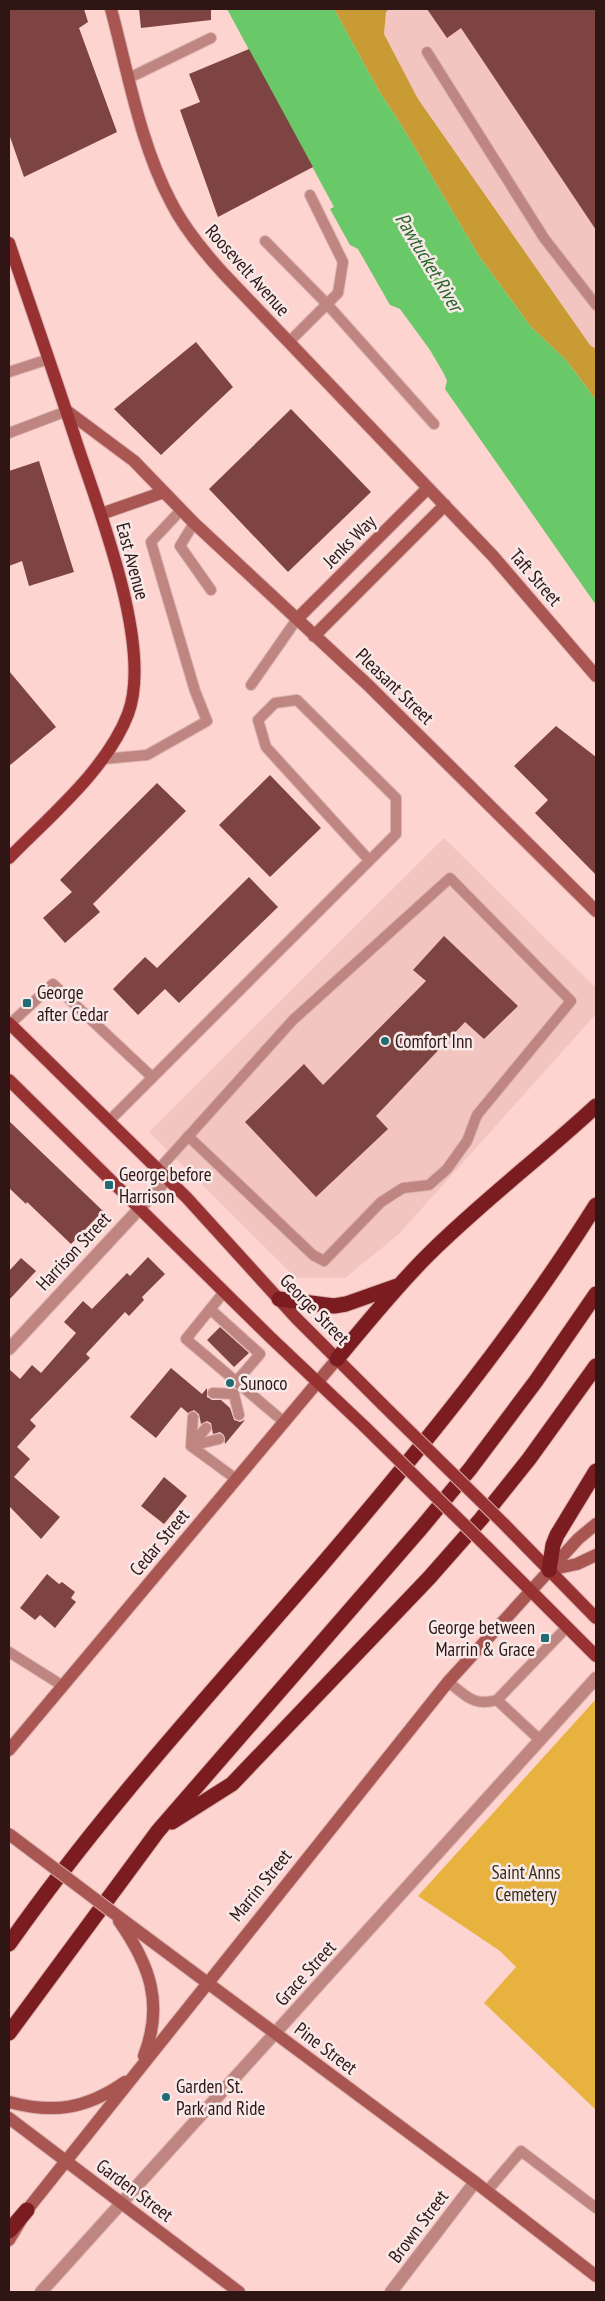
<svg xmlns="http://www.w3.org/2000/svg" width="605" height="2301" font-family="'PT Sans Narrow',sans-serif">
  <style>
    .built { fill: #f3c5c1 }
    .green { fill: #e7b33e }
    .forest { fill: #c99b34 }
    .water { fill: #69c868 }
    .building { fill: #7d4441 }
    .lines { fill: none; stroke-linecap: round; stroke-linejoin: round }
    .lane-casing { stroke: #d9b2af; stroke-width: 12 }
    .street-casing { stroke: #d9b2af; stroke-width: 14 }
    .secondary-casing { stroke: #d9b2af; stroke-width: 14 }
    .primary-casing { stroke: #d9b2af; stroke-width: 14 }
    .highway-casing { stroke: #d9b2af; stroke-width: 17 }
    .lane { stroke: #bf8580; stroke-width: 10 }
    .street { stroke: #bf8580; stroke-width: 12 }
    .secondary { stroke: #a95653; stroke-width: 12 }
    .primary { stroke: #973132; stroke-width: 12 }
    .highway { stroke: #7b1c20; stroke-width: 15 }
    .secondary-bridge-casing { stroke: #d9b2af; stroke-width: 14; stroke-linecap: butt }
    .primary-bridge-casing { stroke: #d9b2af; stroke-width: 14; stroke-linecap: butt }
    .secondary-bridge { stroke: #a95653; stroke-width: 12 }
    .primary-bridge { stroke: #973132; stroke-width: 12 }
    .poi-dot { fill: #216c73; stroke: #f7e9e8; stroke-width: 2 }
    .labels { text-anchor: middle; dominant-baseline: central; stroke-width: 5; stroke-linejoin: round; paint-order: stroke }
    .street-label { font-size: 19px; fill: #2f1615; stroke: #f7e9e8 }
    .poi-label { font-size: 19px; fill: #2f1615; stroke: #f7e9e8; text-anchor: start }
    .park-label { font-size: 19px; fill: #382e18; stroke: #f7e9e8 }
    .water-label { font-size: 20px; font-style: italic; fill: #286729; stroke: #f7e9e8 }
  </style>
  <rect width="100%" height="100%" fill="#fed4d1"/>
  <path class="built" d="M389 9H596V349L590 345 418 99 384 34 386 12Z
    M444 838 596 988V1014L399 1234 345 1278H296L149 1132Z"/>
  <path class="green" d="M596 1699V2110L484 2003 516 1967 500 1951 418 1896Z"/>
  <path class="forest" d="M334 9H389L386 12 384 34 418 99 590 345 596 349V400L566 360 531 327 479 256 400 123 379 91Z"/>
  <path class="water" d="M227 9H334L379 91 400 123 479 256 531 327 566 360 596 400V605L445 389 447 381 444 374 430 350 400 309 390 305 358 249 350 245 330 209 334 207Z"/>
  <path class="building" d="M9 9H84L88 22 79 28 117 132 24 177 9 134Z
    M139 9H211V20L141 28Z
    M427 9H596V230L461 28 447 38Z
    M249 49 313 167 218 217 180 110 200 102 189 74Z
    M196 342 233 387 161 455 114 409Z
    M291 409 371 492 288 572 209 489Z
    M39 461 74 572 29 586 22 561 9 566V471Z
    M9 671 56 727 9 766Z
    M556 726 596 757V875L535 813 548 800 514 766Z
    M270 775 321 828 270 877 219 825Z
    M157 783 186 811 93 904 100 912 65 943 43 918 72 892 60 880Z
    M249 877 278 907 179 1003 165 989 138 1015 113 989 145 957 157 968Z
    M444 936 518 1006 484 1039 465 1022 376 1116 388 1129 316 1197 245 1122 304 1064 323 1085 426 981 413 970Z
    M9 1121 103 1211 71 1244 27 1202 26 1204 9 1188Z
    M148 1257 165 1274 142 1297 144 1300 129 1316 125 1312 86 1354 90 1358 30 1420 36 1426 17 1447 30 1459 14 1477 60 1517 41 1539 9 1506V1369L20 1379 32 1365 41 1373 76 1333 64 1322 83 1301 92 1309 127 1273 130 1276Z
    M21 1258 36 1271 9 1300V1271Z
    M220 1327 249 1353 234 1367 207 1340Z
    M171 1368 202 1394 207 1388V1397L212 1400H221L230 1408 234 1420 240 1422 245 1420 225 1444 224 1435 220 1432 213 1434 211 1423 207 1421 201 1424 199 1414 194 1410 188 1413 181 1407 156 1438 130 1417Z
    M164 1477 187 1496 164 1524 141 1506Z
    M47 1574 59 1584 62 1582 75 1592 71 1598 76 1602 55 1628 40 1615 35 1620 20 1608Z"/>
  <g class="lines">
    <g class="lane-casing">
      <path id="lane" d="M427 52 544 238 596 305
        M129 78 211 38
        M265 241 327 304 434 424
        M289 342 338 293 343 262 310 195
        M9 372 49 359
        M9 433 67 411
        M194 523 180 546 211 590
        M251 685 297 619
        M103 759 147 755 207 721 195 691 151 542 181 510
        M10 1024 53 984 152 1077
        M109 1121 396 834V798L297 700 275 703 258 720 266 747 369 860
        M158 1170 293 1020 450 878 571 1001 477 1115 467 1141 447 1169 429 1185 403 1188 381 1202 324 1261 313 1255 188 1136
        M224 1292 186 1339 284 1422
        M210 1309 260 1354 236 1382
        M213 1393 234 1394 239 1415
        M191 1446 236 1479
        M191 1446 193 1417
        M191 1446 219 1439
        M191 1446 206 1428
        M9 1652 63 1686
        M448 1682C466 1695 473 1707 497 1700L567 1627
        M497 1700 540 1740
        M487 2191 521 2151 596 2208"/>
    </g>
    <g class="street-casing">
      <path id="street" d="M9 1349 167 1179
        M41 2292 596 1678
        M391 2292 475 2182"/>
    </g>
    <g class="secondary-casing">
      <path id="secondary" d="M111 9C128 72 140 144 171 202 184 228 203 251 223 273L493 556 596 676
        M67 411 134 461 164 492
        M101 514 164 492 194 523 368 685 596 911
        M297 619 428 488
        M314 636 445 505
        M549 1570 577 1564 596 1555
        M9 1750 337 1359
        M111 1911 475 2182 596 2276
        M119 1921C150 1965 164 2004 144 2056
        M9 2102C54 2114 86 2109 125 2082
        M9 2118 239 2292
        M9 2240 27 2210 66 2161 448 1682 578 1539 596 1524"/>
    </g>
    <g class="primary-casing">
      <path id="primary" d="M9 243C32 311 56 379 78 447 100 513 153 648 128 714 107 769 50 816 9 858
        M9 1023 187 1198 296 1318 383 1405
        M9 1080 270 1337 364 1426
        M504 1524 596 1618
        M487 1547 596 1656"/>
    </g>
    <g class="highway-casing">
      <path id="highway" d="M279 1299 334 1306 346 1304 397 1286
        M337 1359C366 1324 395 1288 427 1256 481 1202 541 1157 596 1106
        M549 1570 553 1545 557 1535 596 1471
        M172 1822 232 1784 429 1578 481 1519 529 1459 596 1366
        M9 1944C103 1810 214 1690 320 1567 419 1451 515 1334 596 1205
        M9 2033 158 1831 422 1527 470 1469 536 1381 596 1294
        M9 2231 27 2210"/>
    </g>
    <use href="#lane" class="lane"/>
    <use href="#street" class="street"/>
    <use href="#secondary" class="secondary"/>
    <use href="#primary" class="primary"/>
    <use href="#highway" class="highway"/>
    <g class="secondary-bridge-casing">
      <path id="secondary-bridge" d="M9 1834 111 1911"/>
    </g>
    <g class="primary-bridge-casing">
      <path id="primary-bridge" d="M383 1405 504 1524
        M364 1426 487 1547"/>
    </g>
    <use href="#secondary-bridge" class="secondary-bridge"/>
    <use href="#primary-bridge" class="primary-bridge"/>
  </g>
  <g class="poi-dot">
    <rect x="22" y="998" width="10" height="10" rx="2.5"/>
    <circle cx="385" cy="1041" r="5"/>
    <rect x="104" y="1180" width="10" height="10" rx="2.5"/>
    <circle cx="230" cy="1383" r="5"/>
    <rect x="540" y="1633" width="10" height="10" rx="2.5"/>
    <circle cx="166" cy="2097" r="5"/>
  </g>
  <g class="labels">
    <g class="street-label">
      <text transform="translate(248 270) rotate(48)">Roosevelt Avenue</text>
      <text transform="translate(349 541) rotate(-45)">Jenks Way</text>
      <text transform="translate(133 561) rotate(75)">East Avenue</text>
      <text transform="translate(536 577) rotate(49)">Taft Street</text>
      <text transform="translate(395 686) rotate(44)">Pleasant Street</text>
      <text transform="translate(73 1251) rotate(-47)">Harrison Street</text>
      <text transform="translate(315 1309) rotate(46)">George Street</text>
      <text transform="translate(159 1542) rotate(-50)">Cedar Street</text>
      <text transform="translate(260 1885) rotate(-51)">Marrin Street</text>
      <text transform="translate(305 1973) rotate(-48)">Grace Street</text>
      <text transform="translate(326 2048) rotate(37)">Pine Street</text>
      <text transform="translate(135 2190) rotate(37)">Garden Street</text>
      <text transform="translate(418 2226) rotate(-53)">Brown Street</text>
    </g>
    <g class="poi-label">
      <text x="37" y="992">George<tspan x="37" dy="22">after Cedar</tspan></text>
      <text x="395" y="1041">Comfort Inn</text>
      <text x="119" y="1174">George before<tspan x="119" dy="22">Harrison</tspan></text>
      <text x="240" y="1383">Sunoco</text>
      <text x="535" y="1627" text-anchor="end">George between<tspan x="535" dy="22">Marrin &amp; Grace</tspan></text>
      <text x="176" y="2086">Garden St.<tspan x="176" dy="22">Park and Ride</tspan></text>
    </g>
    <g class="park-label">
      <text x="526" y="1872">Saint Anns<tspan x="526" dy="22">Cemetery</tspan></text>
    </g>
    <g class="water-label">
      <text transform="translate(429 262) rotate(59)">Pawtucket River</text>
    </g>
  </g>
  <rect width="605" height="2301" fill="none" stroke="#2f1615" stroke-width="20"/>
</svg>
